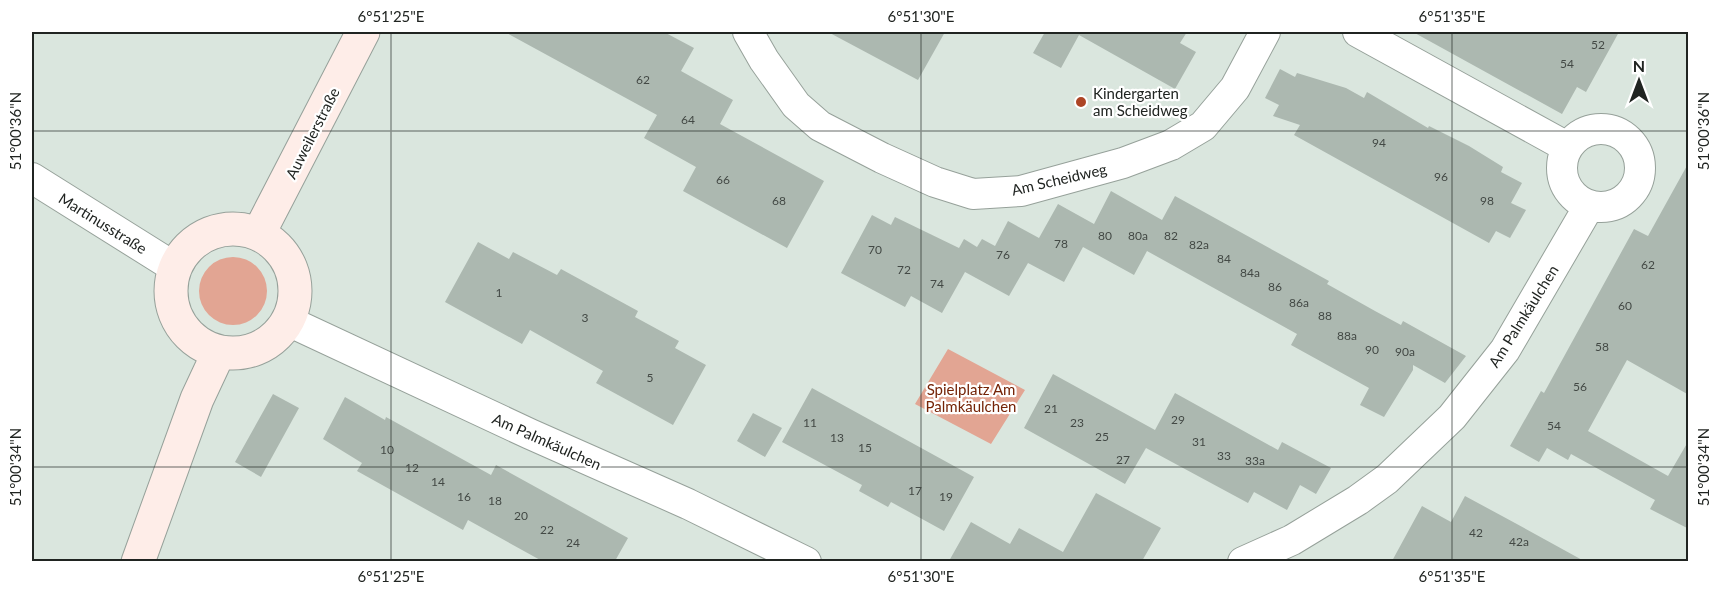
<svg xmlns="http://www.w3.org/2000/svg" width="1720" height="593" font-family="Lato,sans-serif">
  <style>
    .green { fill: #e2a593 }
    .building { fill: #acb8b0 }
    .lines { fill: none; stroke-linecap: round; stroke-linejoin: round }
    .street-casing { stroke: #96a19a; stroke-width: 32 }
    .secondary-casing { stroke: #96a19a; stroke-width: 35 }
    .street { stroke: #fff; stroke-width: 30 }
    .secondary { stroke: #feede8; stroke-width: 33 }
    .ticks { fill: none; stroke: #202421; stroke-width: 1.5; stroke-opacity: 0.45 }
    .poi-dot { fill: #ad4525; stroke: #fff; stroke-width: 2 }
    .labels { text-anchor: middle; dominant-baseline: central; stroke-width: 4.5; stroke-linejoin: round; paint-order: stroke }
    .number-label { font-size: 12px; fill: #434945 }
    .poi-label { font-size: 15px; fill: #202421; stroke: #fff; text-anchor: start }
    .street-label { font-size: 15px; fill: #202421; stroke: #fff }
    .park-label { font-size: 15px; fill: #742306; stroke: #fff }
    .neatline { fill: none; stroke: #202421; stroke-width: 2 }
    .ticks-label { font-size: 15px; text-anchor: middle; fill: #202421 }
  </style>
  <rect width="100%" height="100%" fill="#dae6de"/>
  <path class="green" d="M199 291a34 34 0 1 1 68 0a34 34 0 1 1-68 0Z
    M948 349 1025 390 991 444 915 404Z"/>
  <path class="building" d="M505 32H664L694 48 681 71 733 100 720 124 824 181 787 248 683 191 696 167 644 138 657 115Z
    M828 32H945L918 80Z
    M1045 32H1187L1180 43 1196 52 1175 89 1079 35 1061 68 1033 53Z
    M1413 32H1619L1586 92 1577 87 1562 114Z
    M1280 69 1295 77 1297 73 1346 88 1364 98 1367 92 1428 128 1429 126 1469 146 1503 167 1501 172 1522 183 1511 203 1526 210 1510 238 1496 231 1489 243 1294 135 1300 125 1273 116 1279 105 1265 98Z
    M1689 162V395L1627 360 1588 431 1668 476 1689 440V529L1650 509 1655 500 1571 454 1568 460 1547 448 1539 462 1510 446 1541 391 1544 393 1634 229 1648 236Z
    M1111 191 1162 220 1175 196 1329 281 1327 284 1375 311 1401 325 1403 321 1466 356 1445 383 1413 365V370L1384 417 1360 405 1369 388 1291 345 1297 334 1147 251 1134 275 1083 247 1064 282 1028 263 1009 296 965 272 942 313 911 296 905 307 841 273 872 215 891 225 895 217 959 248 964 239 977 247 982 239 995 246 1008 221 1039 238 1058 204 1094 224Z
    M478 242 509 259 513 252 557 275 561 269 638 311 635 317 679 341 675 348 706 365 673 425 596 383 603 371 530 330 522 344 445 302Z
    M1053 374 1155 430 1175 393 1278 450 1282 442 1331 468 1316 494 1300 485 1287 510 1254 492 1248 503 1146 448 1125 484 1024 428Z
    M812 388 974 477 944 531 891 502 888 507 859 491 862 485 782 442Z
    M273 394 299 408 261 477 235 462Z
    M345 397 385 420 386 417 491 475 496 465 628 538 615 561H542L468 520 463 530 357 471 362 463 323 439Z
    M753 413 782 428 765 457 737 441Z
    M1096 493 1161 528 1142 561H949L971 522 1010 544 1019 528 1063 552Z
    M1465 496 1515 523 1584 561H1392L1422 506 1451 522Z"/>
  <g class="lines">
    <g class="street-casing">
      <path id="street" d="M748 32 764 60 796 105 820 126 882 158 935 182 973 194 1021 191 1123 163 1171 145 1203 126 1235 88 1265 32
        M1358 32 1567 147
        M1562 168a39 39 0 1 1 78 0a39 39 0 1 1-78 0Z
        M32 178 174 267
        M288 321 530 434 688 504 806 562
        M1243 562 1292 540 1358 500 1387 479 1452 417 1505 350 1589 206"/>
    </g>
    <g class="secondary-casing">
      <path id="secondary" d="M171 291a62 62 0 1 1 124 0a62 62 0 1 1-124 0Z
        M259 233 363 32
        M138 562 197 399 219 352"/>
    </g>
    <use href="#street" class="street"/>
    <use href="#secondary" class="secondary"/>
  </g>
  <path class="ticks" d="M391 32V562M921 32V562M1452 32V562M32 131H1688M32 467H1688"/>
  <circle class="poi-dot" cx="1081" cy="102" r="6"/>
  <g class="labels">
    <g class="number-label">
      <text x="1598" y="44">52</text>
      <text x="1567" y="63">54</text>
      <text x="643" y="79">62</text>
      <text x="688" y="119">64</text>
      <text x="1379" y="142">94</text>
      <text x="1441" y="176">96</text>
      <text x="723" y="179">66</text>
      <text x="779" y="200">68</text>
      <text x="1487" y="200">98</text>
      <text x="1105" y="235">80</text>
      <text x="1138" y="235">80a</text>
      <text x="1171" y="235">82</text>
      <text x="1061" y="243">78</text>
      <text x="1199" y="244">82a</text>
      <text x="875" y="249">70</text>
      <text x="1003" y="254">76</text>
      <text x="1224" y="258">84</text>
      <text x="1648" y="264">62</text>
      <text x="904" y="269">72</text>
      <text x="1250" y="272">84a</text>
      <text x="937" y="283">74</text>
      <text x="1275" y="286">86</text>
      <text x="499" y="292">1</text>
      <text x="1299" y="302">86a</text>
      <text x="1625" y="305">60</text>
      <text x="1325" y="315">88</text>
      <text x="585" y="317">3</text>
      <text x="1347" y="335">88a</text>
      <text x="1602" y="346">58</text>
      <text x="1372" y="349">90</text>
      <text x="1405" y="351">90a</text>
      <text x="650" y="377">5</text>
      <text x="1580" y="386">56</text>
      <text x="1051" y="408">21</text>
      <text x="1178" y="419">29</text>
      <text x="810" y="422">11</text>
      <text x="1077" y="422">23</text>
      <text x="1554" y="425">54</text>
      <text x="1102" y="436">25</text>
      <text x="837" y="437">13</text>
      <text x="1199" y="441">31</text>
      <text x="865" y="447">15</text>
      <text x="387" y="449">10</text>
      <text x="1224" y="455">33</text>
      <text x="1123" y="459">27</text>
      <text x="1255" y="460">33a</text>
      <text x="412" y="467">12</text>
      <text x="438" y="481">14</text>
      <text x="915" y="490">17</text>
      <text x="464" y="496">16</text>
      <text x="946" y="496">19</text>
      <text x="495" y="500">18</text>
      <text x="521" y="515">20</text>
      <text x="547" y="529">22</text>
      <text x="1476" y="532">42</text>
      <text x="1519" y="541">42a</text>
      <text x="573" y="542">24</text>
    </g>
    <g class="poi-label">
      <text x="1093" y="93">Kindergarten<tspan x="1093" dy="17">am Scheidweg</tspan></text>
    </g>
    <g class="street-label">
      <text transform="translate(312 133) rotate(-63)">Auweilerstraße</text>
      <text transform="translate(1059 179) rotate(-13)">Am Scheidweg</text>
      <text transform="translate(103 223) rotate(32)">Martinusstraße</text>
      <text transform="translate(1523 316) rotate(-58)">Am Palmkäulchen</text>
      <text transform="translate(547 441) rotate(24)">Am Palmkäulchen</text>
    </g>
    <g class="park-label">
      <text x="971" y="389">Spielplatz Am<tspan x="971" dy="17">Palmkäulchen</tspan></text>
    </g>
  </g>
  <rect width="1720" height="593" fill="none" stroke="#ffffff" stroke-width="66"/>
  <g transform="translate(1639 81)" stroke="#ffffff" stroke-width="4.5" paint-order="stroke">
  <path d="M0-4.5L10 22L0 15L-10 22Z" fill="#202421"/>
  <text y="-9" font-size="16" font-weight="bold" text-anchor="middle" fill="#202421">N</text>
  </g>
  <rect x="33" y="33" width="1654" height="527" class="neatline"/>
  <g class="ticks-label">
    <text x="391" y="22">6°51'25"E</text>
    <text x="921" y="22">6°51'30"E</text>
    <text x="1452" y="22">6°51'35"E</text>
    <text transform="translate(16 131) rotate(-90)" y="5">51°00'36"N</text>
    <text transform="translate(1704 131) rotate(-90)" y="5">51°00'36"N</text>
    <text transform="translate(16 467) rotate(-90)" y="5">51°00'34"N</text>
    <text transform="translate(1704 467) rotate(-90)" y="5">51°00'34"N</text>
    <text x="391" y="582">6°51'25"E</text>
    <text x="921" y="582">6°51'30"E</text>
    <text x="1452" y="582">6°51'35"E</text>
  </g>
</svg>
